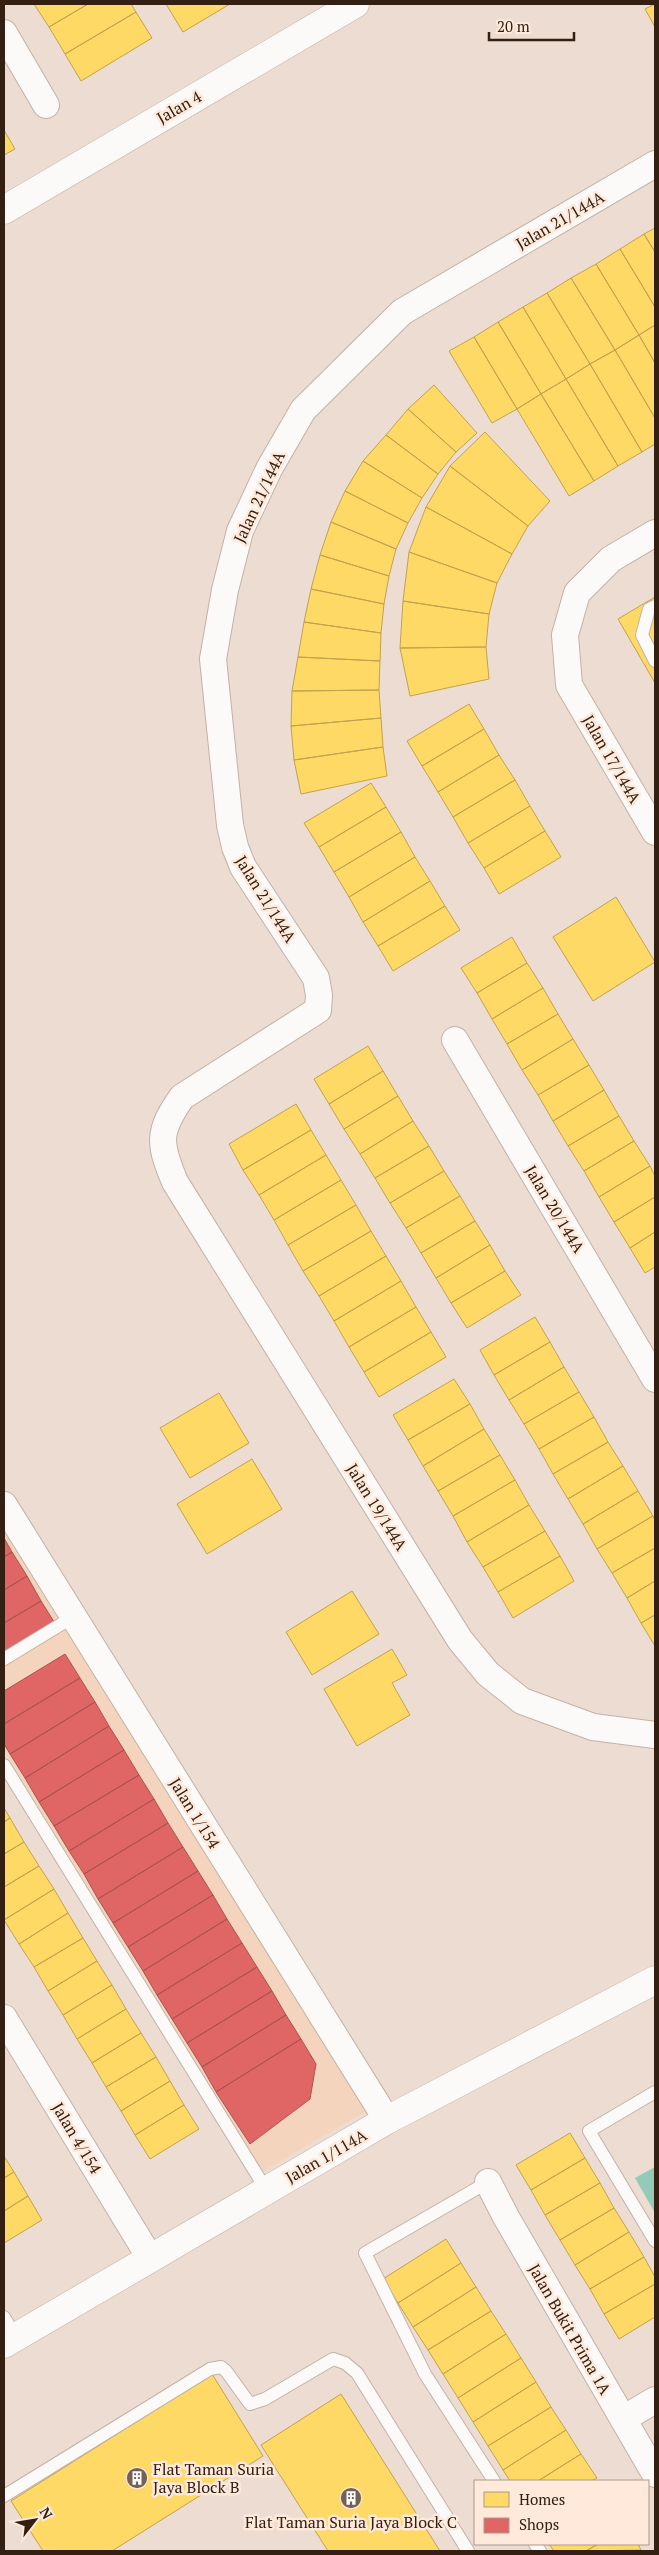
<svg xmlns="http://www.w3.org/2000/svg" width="659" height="2555" font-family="'PT Serif',serif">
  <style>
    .built { fill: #f5d4bd }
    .water { fill: #93cab8 }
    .homes { fill: #ffd966; stroke: #c2a24d }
    .shops { fill: #e06666; stroke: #ac514d }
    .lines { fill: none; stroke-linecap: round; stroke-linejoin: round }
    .service-casing { stroke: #c2b2a6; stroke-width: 14 }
    .minor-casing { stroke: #c2b2a6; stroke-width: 28 }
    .tertiary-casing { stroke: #c2b2a6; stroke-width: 29 }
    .service { stroke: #fcfaf8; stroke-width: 12 }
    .minor { stroke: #fcfaf8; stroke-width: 26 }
    .tertiary { stroke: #fcfaf8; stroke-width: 28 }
    .labels { text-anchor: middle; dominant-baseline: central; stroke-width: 5; stroke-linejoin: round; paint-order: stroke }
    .street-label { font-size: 16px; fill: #332012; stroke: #fee9db }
    .poi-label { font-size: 16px; fill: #332012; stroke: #fee9db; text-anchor: start }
  </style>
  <rect width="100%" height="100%" fill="#eddcd1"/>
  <path class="built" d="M4 1520 368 2110 263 2171 4 1751Z"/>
  <path class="water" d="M655 2167V2213L635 2178Z"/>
  <path class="homes" d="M34 4H88L49 27Z
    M88 4H131L136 12 65 54 49 27Z
    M166 4H230L183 32Z
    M655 4V27L645 9Z
    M136 12 152 38 81 81 65 54Z
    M4 130 15 149 4 155Z
    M655 228V252L644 234Z
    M644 234 655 252V307L620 249Z
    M620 249 655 307V325L639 335 596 264Z
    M596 264 639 335 615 350 571 278Z
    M571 278 615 350 590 364 547 293Z
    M547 293 590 364 566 379 523 307Z
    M523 307 566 379 541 394 498 322Z
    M498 322 541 394 517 409 474 337Z
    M655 325V363L639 335Z
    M639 335 655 363V418L615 350Z
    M474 337 517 409 492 423 449 351Z
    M615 350 655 418V444L642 452 590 364Z
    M590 364 642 452 618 466 566 379Z
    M566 379 618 466 594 481 541 394Z
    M434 385 477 433 456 452 408 409Z
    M541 394 594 481 569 496 517 409Z
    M408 409 456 452 438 474 386 435Z
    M485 432 550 501 528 526 450 466Z
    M386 435 438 474 422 498 363 461Z
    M363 461 422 498 408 523 345 491Z
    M450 466 528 526 512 554 426 507Z
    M345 491 408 523 396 549 331 522Z
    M426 507 512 554 497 583 409 552Z
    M331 522 396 549 389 576 320 555Z
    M409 552 497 583 489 614 403 601Z
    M320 555 389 576 384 604 311 589Z
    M311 589 384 604 381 633 304 622Z
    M655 597V683L618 619Z
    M403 601 489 614 486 647 400 648Z
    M304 622 381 633 380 661 298 657Z
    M486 647 489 679 410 696 400 648Z
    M298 657 380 661 379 690 292 691Z
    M379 690 381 718 291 726 292 691Z
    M469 704 484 729 422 766 407 741Z
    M381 718 383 747 294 760 291 726Z
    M484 729 499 755 438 792 422 766Z
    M383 747 387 776 301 794 294 760Z
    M499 755 515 780 453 817 438 792Z
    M515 780 530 806 468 843 453 817Z
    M371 783 386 807 319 847 304 823Z
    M530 806 545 831 484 868 468 843Z
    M386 807 401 832 334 872 319 847Z
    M545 831 561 857 499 894 484 868Z
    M401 832 415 857 349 897 334 872Z
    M415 857 430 881 363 922 349 897Z
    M430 881 445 906 378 946 363 922Z
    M616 897 655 962 593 1001 553 937Z
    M445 906 460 930 393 971 378 946Z
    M512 937 527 963 477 993 461 968Z
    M527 963 543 988 492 1019 477 993Z
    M543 988 558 1014 507 1044 492 1019Z
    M558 1014 573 1039 522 1070 507 1044Z
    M573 1039 589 1065 538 1095 522 1070Z
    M368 1046 383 1071 329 1104 314 1079Z
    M589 1065 604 1090 553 1121 538 1095Z
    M383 1071 398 1096 344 1129 329 1104Z
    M604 1090 619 1116 568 1146 553 1121Z
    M398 1096 413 1121 360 1154 344 1129Z
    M296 1104 311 1130 243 1170 229 1144Z
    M619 1116 634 1141 584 1171 568 1146Z
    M413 1121 429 1146 375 1178 360 1154Z
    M311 1130 326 1155 259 1195 243 1170Z
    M634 1141 650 1166 599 1197 584 1171Z
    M429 1146 444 1171 390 1203 375 1178Z
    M326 1155 341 1180 274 1220 259 1195Z
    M650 1166 655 1176V1197L614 1222 599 1197Z
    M444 1171 460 1196 406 1228 390 1203Z
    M341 1180 356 1205 288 1245 274 1220Z
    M460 1196 475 1221 421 1253 406 1228Z
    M655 1197V1232L630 1248 614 1222Z
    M356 1205 371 1231 303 1271 288 1245Z
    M475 1221 490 1245 436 1278 421 1253Z
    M371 1231 386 1256 319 1296 303 1271Z
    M655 1232V1267L645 1273 630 1248Z
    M490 1245 505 1271 451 1303 436 1278Z
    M386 1256 401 1281 334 1321 319 1296Z
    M505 1271 521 1295 467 1328 451 1303Z
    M401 1281 416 1307 349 1347 334 1321Z
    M416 1307 431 1332 364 1372 349 1347Z
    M535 1317 550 1342 494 1375 480 1350Z
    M431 1332 446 1357 379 1397 364 1372Z
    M550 1342 564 1367 509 1400 494 1375Z
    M564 1367 579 1392 524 1424 509 1400Z
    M454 1379 470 1404 408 1440 393 1415Z
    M579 1392 594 1417 539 1449 524 1424Z
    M219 1393 249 1443 190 1478 160 1428Z
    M470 1404 484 1429 423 1466 408 1440Z
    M594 1417 608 1442 553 1474 539 1449Z
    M484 1429 500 1455 438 1491 423 1466Z
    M608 1442 623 1466 568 1499 553 1474Z
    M500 1455 515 1480 453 1516 438 1491Z
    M252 1459 282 1509 207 1554 177 1504Z
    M623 1466 638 1491 583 1524 568 1499Z
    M515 1480 529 1505 467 1542 453 1516Z
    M638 1491 653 1516 597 1549 583 1524Z
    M529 1505 545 1531 483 1567 467 1542Z
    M653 1516 655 1521V1548L612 1573 597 1549Z
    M545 1531 560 1556 498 1592 483 1567Z
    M655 1548V1581L627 1598 612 1573Z
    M560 1556 574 1581 513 1618 498 1592Z
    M655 1581V1615L641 1623 627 1598Z
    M352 1591 379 1634 312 1675 286 1632Z
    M655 1615V1646L641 1623Z
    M392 1649 407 1675 392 1683 410 1715 357 1746 324 1689Z
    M4 1808 10 1818 4 1822Z
    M10 1818 24 1842 4 1854V1822Z
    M24 1842 39 1866 4 1887V1854Z
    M39 1866 54 1889 4 1920V1887Z
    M54 1889 68 1913 19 1944 4 1920Z
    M68 1913 83 1938 34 1967 19 1944Z
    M83 1938 97 1961 48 1991 34 1967Z
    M97 1961 112 1985 63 2015 48 1991Z
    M112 1985 126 2009 77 2039 63 2015Z
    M126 2009 141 2033 92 2063 77 2039Z
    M141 2033 156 2057 106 2087 92 2063Z
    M156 2057 170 2081 121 2111 106 2087Z
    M170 2081 184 2105 135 2135 121 2111Z
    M184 2105 199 2129 150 2159 135 2135Z
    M570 2133 585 2158 531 2190 516 2165Z
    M4 2156 14 2172 4 2178Z
    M585 2158 600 2183 545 2215 531 2190Z
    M14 2172 28 2196 4 2211V2178Z
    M600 2183 614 2208 560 2240 545 2215Z
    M28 2196 42 2220 4 2243V2211Z
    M614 2208 629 2232 575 2265 560 2240Z
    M629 2232 644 2257 590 2289 575 2265Z
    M446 2239 461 2263 398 2303 383 2279Z
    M644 2257 655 2277V2284L604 2314 590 2289Z
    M461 2263 476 2287 413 2327 398 2303Z
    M655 2284V2317L619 2339 604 2314Z
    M476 2287 491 2311 428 2350 413 2327Z
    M491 2311 506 2334 443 2374 428 2350Z
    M506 2334 521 2358 458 2398 443 2374Z
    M521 2358 536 2382 473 2422 458 2398Z
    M212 2374 263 2456 112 2551H43L11 2501Z
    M536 2382 551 2407 488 2446 473 2422Z
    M341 2394 440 2551H328L261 2445Z
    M551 2407 566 2430 503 2470 488 2446Z
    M566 2430 581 2454 538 2481H510L503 2470Z
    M581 2454 597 2478 591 2481H538Z
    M549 2544H598L586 2551H554Z
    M598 2544H638L641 2550 586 2551Z"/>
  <path class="shops" d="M4 1538 12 1552 4 1557Z
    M12 1552 27 1576 4 1590V1557Z
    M27 1576 41 1601 4 1623V1590Z
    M41 1601 56 1625 4 1656V1623Z
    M65 1654 80 1678 4 1724V1691Z
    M80 1678 95 1702 10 1754 4 1744V1724Z
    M95 1702 109 1726 25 1778 10 1754Z
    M109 1726 124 1750 39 1802 25 1778Z
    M124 1750 139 1775 54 1826 39 1802Z
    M139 1775 154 1799 69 1851 54 1826Z
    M154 1799 168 1823 84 1874 69 1851Z
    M168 1823 183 1847 98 1899 84 1874Z
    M183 1847 198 1871 113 1923 98 1899Z
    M198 1871 213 1895 128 1947 113 1923Z
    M213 1895 227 1919 143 1971 128 1947Z
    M227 1919 242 1943 157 1995 143 1971Z
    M242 1943 257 1967 172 2019 157 1995Z
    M257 1967 272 1991 187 2043 172 2019Z
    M272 1991 286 2015 202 2067 187 2043Z
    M286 2015 301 2039 216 2092 202 2067Z
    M301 2039 316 2064 310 2099 250 2144 216 2092Z"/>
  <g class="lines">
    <g class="service-casing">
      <path id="service" d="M655 606 649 609 642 635 655 661
        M4 1659 73 1617
        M4 1765 267 2191
        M655 2092 589 2131 655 2241
        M488 2182 365 2253 425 2374 494 2481
        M4 2317 16 2337
        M4 2496 210 2369 221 2367 226 2371 250 2404 265 2399 333 2359 345 2363 357 2373 468 2551
        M535 2544 540 2551"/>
    </g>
    <g class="minor-casing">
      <path id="minor" d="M4 33 46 105
        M655 164 402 312 303 410 269 469 240 531 225 590 213 659 230 825 235 847 243 867 316 978 319 995 318 1010 182 1097C157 1132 159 1144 175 1182L460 1640 488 1674 522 1701 593 1727 655 1735
        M655 533 611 559 577 593 565 635 569 685 655 832
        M455 1040 655 1379
        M4 1505 387 2120
        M4 2018 150 2258
        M488 2182 506 2217 655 2474
        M623 2419 655 2400"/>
    </g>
    <g class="tertiary-casing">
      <path id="tertiary" d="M4 210 355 4
        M4 2344 387 2120 655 1980"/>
    </g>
    <use href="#service" class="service"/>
    <use href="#minor" class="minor"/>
    <use href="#tertiary" class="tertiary"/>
  </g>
  <defs>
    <g id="building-disc" transform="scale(1.125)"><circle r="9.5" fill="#746255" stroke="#fee9db"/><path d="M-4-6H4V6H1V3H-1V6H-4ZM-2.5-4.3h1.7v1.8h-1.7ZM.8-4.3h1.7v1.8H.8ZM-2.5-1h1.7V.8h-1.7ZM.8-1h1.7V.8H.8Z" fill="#fff"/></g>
  </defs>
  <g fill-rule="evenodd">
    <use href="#building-disc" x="137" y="2478"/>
    <use href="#building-disc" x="351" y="2498"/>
  </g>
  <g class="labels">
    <g class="street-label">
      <text transform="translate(179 107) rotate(-30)">Jalan 4</text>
      <text transform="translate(560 220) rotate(-30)">Jalan 21/144A</text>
      <text transform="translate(259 497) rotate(-65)">Jalan 21/144A</text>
      <text transform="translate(612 759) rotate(60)">Jalan 17/144A</text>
      <text transform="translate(266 899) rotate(58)">Jalan 21/144A</text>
      <text transform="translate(555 1209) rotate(59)">Jalan 20/144A</text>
      <text transform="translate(377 1507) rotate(58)">Jalan 19/144A</text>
      <text transform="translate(195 1813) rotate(58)">Jalan 1/154</text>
      <text transform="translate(77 2138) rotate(59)">Jalan 4/154</text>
      <text transform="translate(326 2156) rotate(-30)">Jalan 1/114A</text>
      <text transform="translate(570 2329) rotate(60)">Jalan Bukit Prima 1A</text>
    </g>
    <g class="poi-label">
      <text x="153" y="2469">Flat Taman Suria<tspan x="153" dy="18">Jaya Block B</tspan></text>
      <text x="351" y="2522" text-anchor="middle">Flat Taman Suria Jaya Block C</text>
    </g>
  </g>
  <rect width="659" height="2555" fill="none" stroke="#332012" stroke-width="10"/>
  <rect x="474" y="2480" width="175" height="65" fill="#fee9db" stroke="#ad998b"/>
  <rect x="484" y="2492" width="25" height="15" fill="#ffd966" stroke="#ad998b"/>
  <text x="519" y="2505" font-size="15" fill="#332012">Homes</text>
  <rect x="484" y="2518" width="25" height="15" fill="#e06666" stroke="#ad998b"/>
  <text x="519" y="2530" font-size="15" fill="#332012">Shops</text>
  <g transform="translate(35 2520) rotate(59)" stroke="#fee9db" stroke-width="4" paint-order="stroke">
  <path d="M0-4L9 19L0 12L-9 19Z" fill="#332012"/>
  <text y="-8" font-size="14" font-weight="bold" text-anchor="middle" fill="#332012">N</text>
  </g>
  <path d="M489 32v8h85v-8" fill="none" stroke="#332012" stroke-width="2.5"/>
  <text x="497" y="32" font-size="15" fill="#332012" stroke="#fee9db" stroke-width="4" paint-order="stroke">20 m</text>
</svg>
